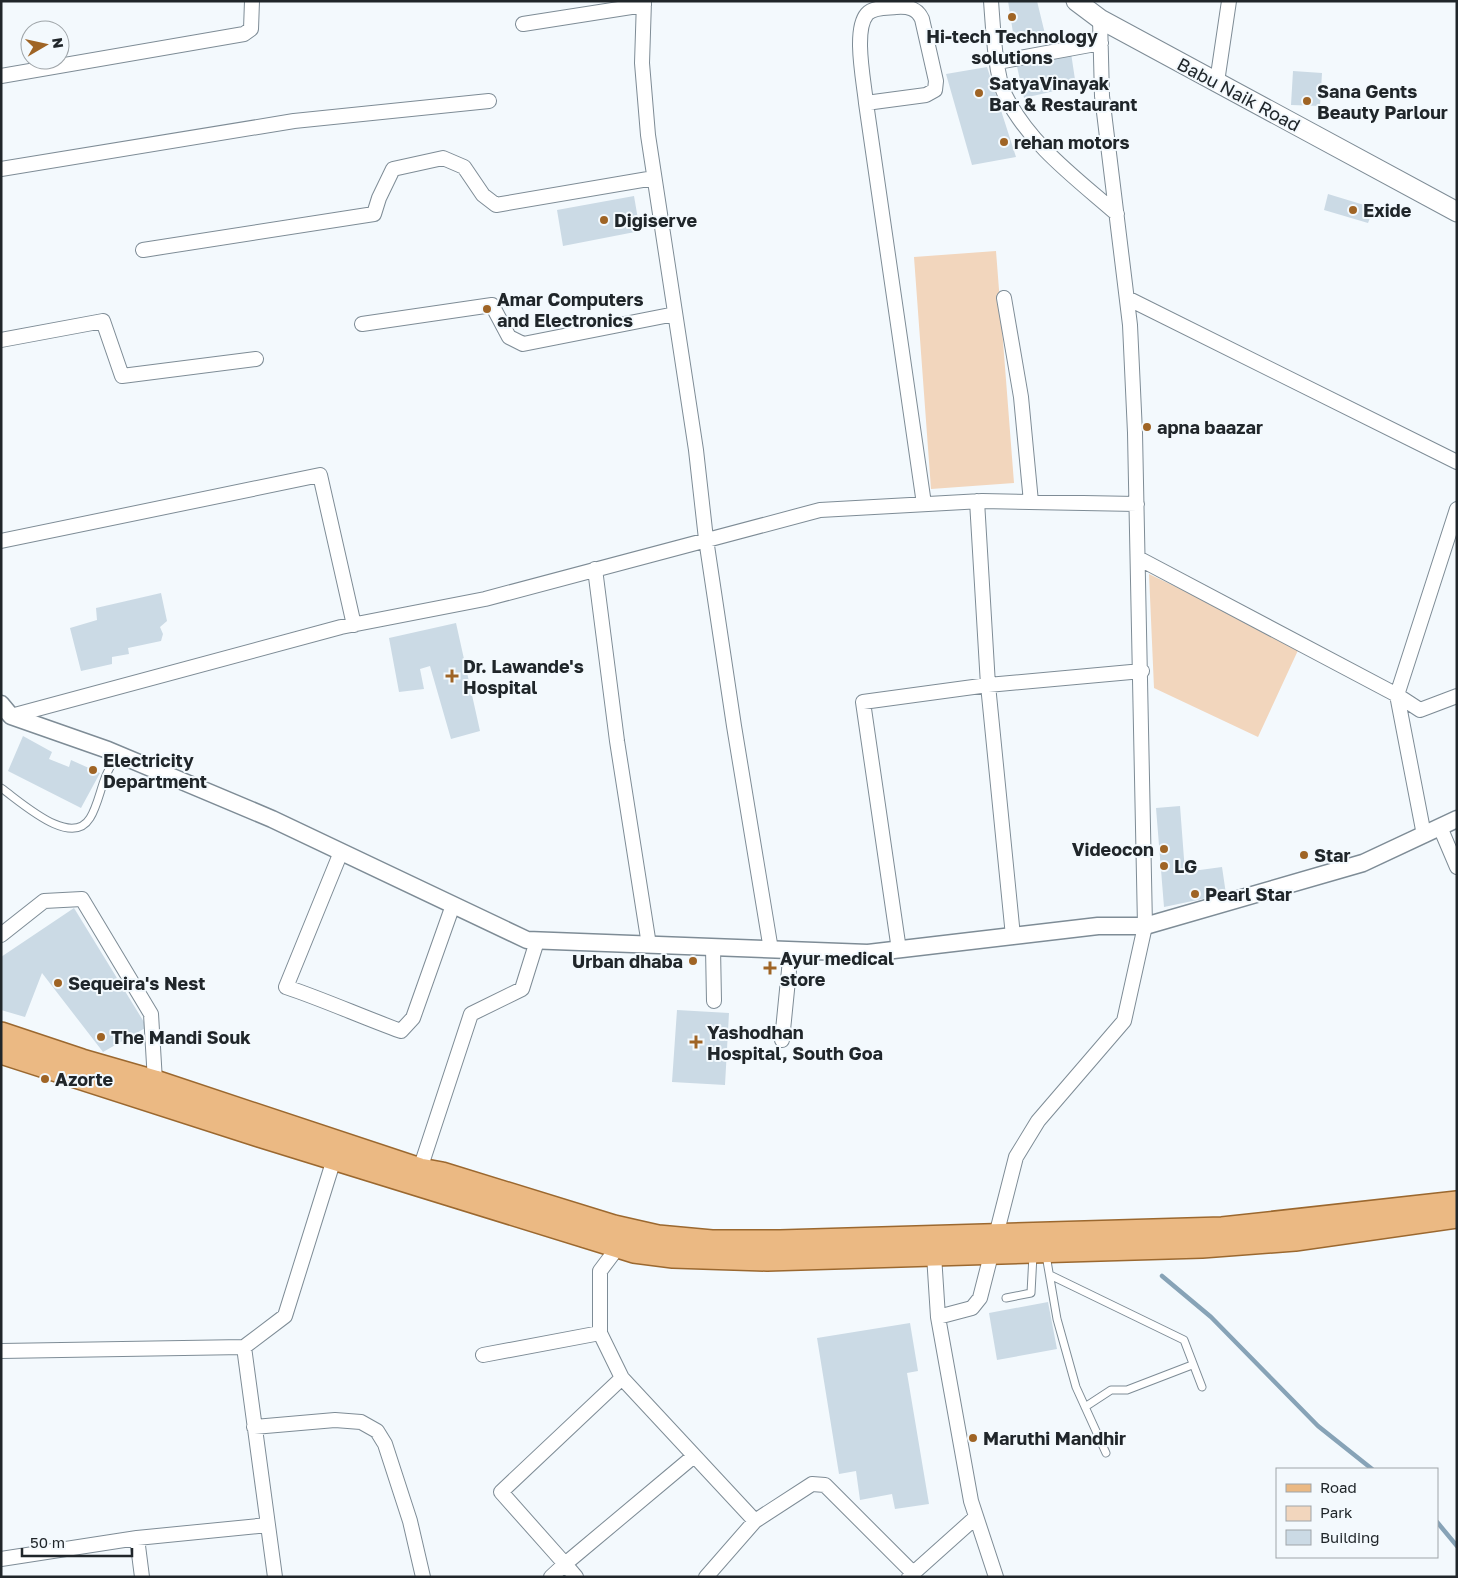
<svg xmlns="http://www.w3.org/2000/svg" width="1458" height="1578" font-family="'Golos Text',sans-serif">
  <style>
    .green { fill: #f2d6bd }
    .lines { fill: none; stroke-linecap: round; stroke-linejoin: round }
    .stream { stroke: #87a3b7; stroke-width: 4.5 }
    .building { fill: #cbdae5 }
    .service-casing { stroke: #7e8c96; stroke-width: 9 }
    .minor-casing { stroke: #7e8c96; stroke-width: 16 }
    .tertiary-casing { stroke: #7e8c96; stroke-width: 19 }
    .secondary-casing { stroke: #7e8c96; stroke-width: 21 }
    .primary-casing { stroke: #9b682f; stroke-width: 24 }
    .service { stroke: #fff; stroke-width: 7 }
    .minor { stroke: #fff; stroke-width: 14 }
    .tertiary { stroke: #fff; stroke-width: 16 }
    .secondary { stroke: #fff; stroke-width: 19 }
    .primary { stroke: #ebb983; stroke-width: 21 }
    .poi-dot { fill: #9f6425; stroke: #f3f9fd; stroke-width: 2 }
    .labels { text-anchor: middle; dominant-baseline: central; stroke-width: 4; stroke-linejoin: round; paint-order: stroke }
    .poi-label { font-size: 18px; font-weight: bold; fill: #20262a; stroke: #f3f9fd; text-anchor: start }
    .street-label { font-size: 18px; fill: #20262a; stroke: #f3f9fd }
  </style>
  <rect width="100%" height="100%" fill="#f3f9fd"/>
  <path class="green" d="M996 251 1014 483 931 489 914 257Z
    M1149 574 1300 646 1258 737 1154 688Z"/>
  <g class="lines">
    <path class="stream" d="M1162 1276 1211 1317 1318 1426 1372 1469
      M1437 1522 1457 1546"/>
  </g>
  <path class="building" d="M1008 1H1037L1045 34 1014 39Z
    M1071 53 1076 86 1024 98 1016 62Z
    M987 67 1016 157 972 165 946 74Z
    M1293 71 1322 73 1320 106 1291 105Z
    M1328 194 1374 208 1368 223 1324 210Z
    M634 196 640 231 563 246 557 210Z
    M161 593 167 621 160 627 163 634 161 641 128 648 129 654 112 657V664L81 671 70 628 97 620 96 608Z
    M456 623 480 731 451 739 430 666 420 669 424 689 399 692 389 638Z
    M23 736 52 752 49 759 69 767 71 760 100 773 81 808 8 771Z
    M1180 806 1185 872 1222 867 1226 894 1164 907 1156 808Z
    M74 908 147 1027 103 1052 42 973 25 1017 1 1010V957Z
    M677 1010 729 1013 725 1085 672 1082Z
    M1048 1302 1057 1349 997 1360 989 1313Z
    M910 1323 918 1371 907 1373 929 1504 895 1509 892 1494 860 1500 856 1471 839 1474 817 1338Z"/>
  <g class="lines">
    <g class="service-casing">
      <path id="service" d="M1 788C20 801 71 849 90 818 97 807 100 791 105 778 108 770 113 762 117 754
        M1046 1255 1057 1319 1076 1387 1106 1453
        M1050 1275 1184 1340 1202 1387
        M1006 1298 1031 1293 1033 1255
        M1085 1407 1111 1390H1127L1192 1365"/>
    </g>
    <g class="minor-casing">
      <path id="minor" d="M644 1 642 63 648 135 696 450 706 539 734 726 771 950
        M991 1C993 26 995 74 1005 95 1030 145 1076 178 1117 214
        M523 24 644 5
        M998 62 1101 43
        M1 76 244 34 251 29 252 1
        M1217 82 1229 1
        M866 103 926 95 935 90 936 81 922 19C917 8 908 6 896 7 888 8 873 7 867 14 853 30 864 82 866 103L924 504
        M1 169 294 121 489 101
        M143 250 374 214 379 198 393 169 443 158 464 167 483 195 496 205 654 178
        M1004 298 1021 397 1031 502
        M1127 298 1457 462
        M362 324 492 305 509 337 523 344 675 314
        M1 340 103 321 122 376 256 359
        M977 501 988 685 1013 936
        M1 541 320 475 354 625
        M1138 558 1397 695 1457 509
        M595 569 617 741 649 945
        M1397 695 1424 835
        M1397 695 1420 710 1457 696
        M11 716 341 627 485 599 820 510 982 501 1137 504
        M1440 827 1457 867
        M341 852 286 987C325 1000 362 1017 401 1031L413 1018 453 905
        M1 935 44 901 82 899 151 1014 155 1081
        M713 948 714 1001
        M899 950 863 702 988 685 1142 671
        M782 1040 791 950
        M420 1169 471 1014 522 989 537 941
        M934 1255 938 1317 971 1501 996 1577
        M938 1317 972 1308 980 1298 1016 1157 1038 1121 1124 1021 1145 926 1135 433 1130 325 1102 96 1100 19
        M600 1333 622 1378
        M244 1347 275 1577
        M1 1351 244 1347 285 1316 334 1159
        M483 1355 600 1333V1271L618 1247
        M254 1427 335 1420 361 1422 377 1431 385 1444 410 1521 423 1577
        M694 1456 565 1564 501 1492 622 1378 755 1521 812 1484 825 1485 913 1573
        M137 1538 142 1577
        M1 1559 137 1538 268 1525
        M551 1577 565 1564 576 1577
        M706 1577 755 1521
        M909 1577 976 1517"/>
    </g>
    <g class="tertiary-casing">
      <path id="tertiary" d="M1 704 11 716 108 750 272 819 527 940 868 953 1098 926H1145L1363 863 1457 819"/>
    </g>
    <g class="secondary-casing">
      <path id="secondary" d="M1076 1 1100 19 1457 212"/>
    </g>
    <g class="primary-casing">
      <path id="primary" d="M1 1033 82 1060 155 1081 420 1169 442 1173 614 1226 658 1236 712 1241H780L1222 1228 1457 1202
        M1 1053 259 1136 618 1247 634 1252 673 1257 767 1260 1202 1247 1295 1240 1457 1217"/>
    </g>
    <use href="#service" class="service"/>
    <use href="#minor" class="minor"/>
    <use href="#tertiary" class="tertiary"/>
    <use href="#secondary" class="secondary"/>
    <use href="#primary" class="primary"/>
  </g>
  <g class="poi-dot">
    <circle cx="1012" cy="17" r="5"/>
    <circle cx="979" cy="93" r="5"/>
    <circle cx="1307" cy="101" r="5"/>
    <circle cx="1004" cy="142" r="5"/>
    <circle cx="1353" cy="210" r="5"/>
    <circle cx="604" cy="220" r="5"/>
    <circle cx="487" cy="309" r="5"/>
    <circle cx="1147" cy="427" r="5"/>
    <path d="M449.5 668.5h5v5h5v5h-5v5h-5v-5h-5v-5h5z"/>
    <circle cx="93" cy="770" r="5"/>
    <circle cx="1164" cy="849" r="5"/>
    <circle cx="1304" cy="855" r="5"/>
    <circle cx="1164" cy="866" r="5"/>
    <circle cx="1195" cy="894" r="5"/>
    <circle cx="693" cy="961" r="5"/>
    <path d="M767.5 960.5h5v5h5v5h-5v5h-5v-5h-5v-5h5z"/>
    <circle cx="58" cy="983" r="5"/>
    <circle cx="101" cy="1037" r="5"/>
    <path d="M693.5 1034.5h5v5h5v5h-5v5h-5v-5h-5v-5h5z"/>
    <circle cx="45" cy="1079" r="5"/>
    <circle cx="973" cy="1438" r="5"/>
  </g>
  <g class="labels">
    <g class="poi-label">
      <text x="1012" y="36" text-anchor="middle">Hi-tech Technology<tspan x="1012" dy="21">solutions</tspan></text>
      <text x="989" y="83">SatyaVinayak<tspan x="989" dy="21">Bar &amp; Restaurant</tspan></text>
      <text x="1317" y="91">Sana Gents<tspan x="1317" dy="21">Beauty Parlour</tspan></text>
      <text x="1014" y="142">rehan motors</text>
      <text x="1363" y="210">Exide</text>
      <text x="614" y="220">Digiserve</text>
      <text x="497" y="299">Amar Computers<tspan x="497" dy="21">and Electronics</tspan></text>
      <text x="1157" y="427">apna baazar</text>
      <text x="463" y="666">Dr. Lawande's<tspan x="463" dy="21">Hospital</tspan></text>
      <text x="103" y="760">Electricity<tspan x="103" dy="21">Department</tspan></text>
      <text x="1154" y="849" text-anchor="end">Videocon</text>
      <text x="1314" y="855">Star</text>
      <text x="1174" y="866">LG</text>
      <text x="1205" y="894">Pearl Star</text>
      <text x="780" y="958">Ayur medical<tspan x="780" dy="21">store</tspan></text>
      <text x="683" y="961" text-anchor="end">Urban dhaba</text>
      <text x="68" y="983">Sequeira's Nest</text>
      <text x="707" y="1032">Yashodhan<tspan x="707" dy="21">Hospital, South Goa</tspan></text>
      <text x="111" y="1037">The Mandi Souk</text>
      <text x="55" y="1079">Azorte</text>
      <text x="983" y="1438">Maruthi Mandhir</text>
    </g>
    <g class="street-label">
      <text transform="translate(1239 94) rotate(28)">Babu Naik Road</text>
    </g>
  </g>
  <rect width="1458" height="1578" fill="none" stroke="#20262a" stroke-width="5"/>
  <rect x="1276" y="1468" width="162" height="90" fill="#f3f9fd" stroke="#9fa5a9"/>
  <rect x="1286" y="1484" width="25" height="8" fill="#ebb983" stroke="#9fa5a9"/>
  <text x="1320" y="1493" font-size="15" fill="#20262a">Road</text>
  <rect x="1286" y="1506" width="25" height="15" fill="#f2d6bd" stroke="#9fa5a9"/>
  <text x="1320" y="1518" font-size="15" fill="#20262a">Park</text>
  <rect x="1286" y="1530" width="25" height="15" fill="#cbdae5" stroke="#9fa5a9"/>
  <text x="1320" y="1543" font-size="15" fill="#20262a">Building</text>
  <g transform="translate(45 45) rotate(81)"><circle r="24" fill="#f3f9fd" stroke="#9fa5a9"/>
  <path d="M0-4L9 19L0 12L-9 19Z" fill="#9f6425"/>
  <text y="-8" font-size="14" font-weight="bold" text-anchor="middle" fill="#20262a">N</text>
  </g>
  <path d="M22 1548v8h110v-8" fill="none" stroke="#20262a" stroke-width="2.5"/>
  <text x="30" y="1548" font-size="15" fill="#20262a" stroke="#f3f9fd" stroke-width="4" paint-order="stroke">50 m</text>
</svg>
